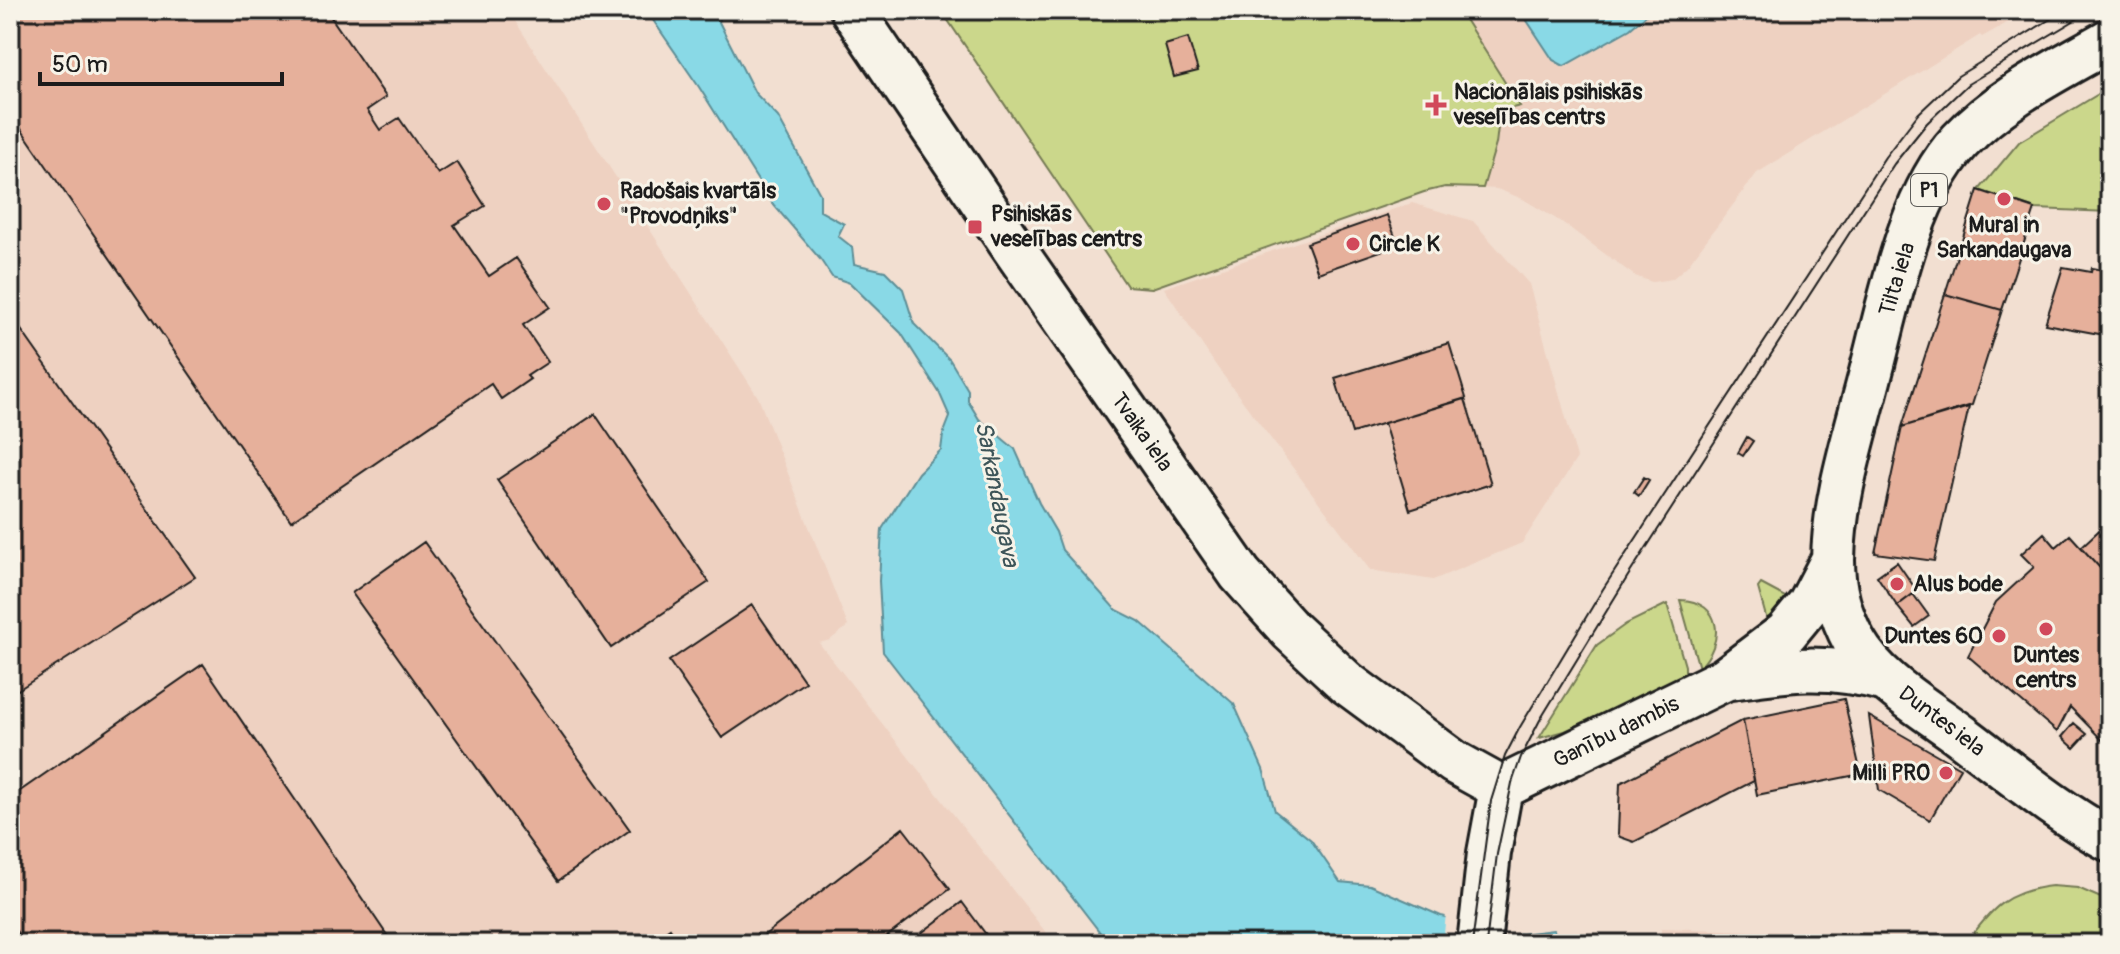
<svg xmlns="http://www.w3.org/2000/svg" width="2120" height="954" font-family="Pangolin,sans-serif">
  <style>
    .built { fill: #eed1c1 }
    .green { fill: #cbd78b; stroke: #747a54; stroke-width: 2 }
    .water { fill: #89d9e6; stroke: #5d8d95; stroke-width: 2 }
    .pier { fill: #f2dfd1 }
    .building { fill: #e6b09b; stroke: #1c1c1c; stroke-width: 2 }
    .lines { fill: none; stroke-linecap: round; stroke-linejoin: round }
    .major-casing { stroke: #1c1c1c; stroke-width: 48 }
    .major { stroke: #f7f3e8; stroke-width: 42 }
    .tram { stroke: #1c1c1c; stroke-width: 2 }
    .poi-dot { fill: #d1495b; stroke: #f7f3e8; stroke-width: 3 }
    .labels { text-anchor: middle; dominant-baseline: central; stroke-width: 6; stroke-linejoin: round; paint-order: stroke }
    .shield { fill: #f7f3e8; stroke: #5e5c59; stroke-width: 2 }
    .shield-label { font-size: 20px; font-weight: bold; fill: #1c1c1c }
    .poi-label { font-size: 22px; font-weight: bold; fill: #1c1c1c; stroke: #f7f3e8; text-anchor: start }
    .street-label { font-size: 22px; fill: #1c1c1c; stroke: #f7f3e8 }
    .water-label { font-size: 24px; font-style: italic; fill: #3d5559; stroke: #f7f3e8 }
  </style>
  <rect width="100%" height="100%" fill="#f2dfd1"/>
  <filter id="ink" filterUnits="userSpaceOnUse"><feTurbulence type="fractalNoise" baseFrequency=".0125" numOctaves="2"/><feDisplacementMap in="SourceGraphic" scale="16" xChannelSelector="R" yChannelSelector="G"/><feConvolveMatrix kernelMatrix="1 2 1 2 8 2 1 2 1" color-interpolation-filters="sRGB"/></filter>
  <g filter="url(#ink)">
    <path class="built" d="M10 10H508L758 397 848 626 830 640 819 643 1055 944H10Z
      M941 10H2030L1982 37 1980 35 1757 173 1687 266 1672 279 1652 282 1635 276 1563 223 1523 199 1497 189 1464 187H1445L1424 192 1152 288 1127 286Z
      M1412 203 1473 221 1529 284 1577 458 1522 543 1433 580 1370 570 1217 367 1164 288Z
      M1661 928 1954 938 1967 944H1661Z"/>
    <path class="green" d="M941 10H1459L1520 106 1500 111 1496 144 1483 188 1445 187 1424 192 1152 288 1127 286Z
      M2110 87V212L2035 209 1979 190 2019 142Z
      M1761 584 1789 599 1768 624 1758 588Z
      M1680 600C1723 601 1725 643 1699 668Z
      M1667 604 1685 666V676L1565 731 1539 738 1597 645 1626 624Z
      M2052 886 2078 888 2110 902V944H1966C1991 908 2007 891 2052 886Z"/>
    <path class="water" d="M646 10H719V22L755 93 778 117 820 194V211L844 224 838 236 852 247 854 264 885 271 903 289 914 324 950 360 968 390V401L979 419 1015 449 1039 503 1056 532 1062 550 1115 609 1139 621 1234 704 1263 769 1275 811 1311 840 1340 882 1370 885 1441 916 1521 934 1553 930 1559 936 1555 944H1109L883 652 879 581 882 529 918 473 941 450 943 435 950 417 939 392 901 333 850 283 832 277 820 259 772 203 699 87Z
      M1520 10H1652L1630 29 1564 66 1553 60Z"/>
    <path class="pier" d="M1446 913 1519 930 1518 944H1443Z"/>
    <path class="building" d="M10 10H298L300 13 305 10H326L386 97 367 110 380 130 399 118 438 174 457 162 485 206 454 225 489 276 516 258 550 307 523 325 548 362 527 376 530 379 501 399 491 384 291 521 10 113Z
      M1188 38 1198 71 1174 77 1165 45Z
      M1978 190 2035 209 2002 310 1945 294Z
      M1387 215 1398 245 1318 273 1307 243Z
      M2063 267 2091 272 2092 268 2109 271 2110 336 2045 324Z
      M1945 294 2002 310 1972 405 1902 427Z
      M10 314 195 577 10 695Z
      M1449 343 1466 398 1352 433 1335 378Z
      M1465 399 1491 484 1410 510 1384 423Z
      M1969 407 1934 561 1875 553 1902 427Z
      M595 414 709 582 611 648 497 480Z
      M1747 437 1753 441 1743 456 1738 453Z
      M1644 477 1649 480 1639 496 1634 492Z
      M2107 523 2110 526V579L2081 547Z
      M2044 533 2056 547 2070 535 2110 579V722L2106 744 2070 707 2057 732 1968 656 1996 602 2034 567 2021 554Z
      M424 542 630 830 558 881 352 593Z
      M1897 562 1917 591 1897 606 1877 576Z
      M1913 594 1929 616 1914 627 1897 606Z
      M752 605 805 682 722 738 669 661Z
      M203 664 393 944H25L10 922V798Z
      M1844 699 1861 774 1757 795 1743 720Z
      M1869 716 1960 768 1930 820 1879 790Z
      M1743 720 1754 781 1634 842 1620 837 1618 834 1620 783Z
      M2074 723 2087 734 2074 748 2062 737Z
      M903 828 950 889 877 944H753Z
      M962 902 993 944H913L911 941Z
      M670 928 681 944H647Z"/>
    <g class="lines">
      <g class="major-casing">
        <path id="major" d="M852 10 1012 246 1240 574 1291 631 1347 683 1454 762 1501 788
          M2110 40C2058 70 2001 97 1960 141 1908 197 1889 304 1870 376 1855 435 1834 498 1833 560 1833 588 1840 615 1854 641 1877 682 1925 708 1962 736 2010 772 2057 812 2110 840
          M1730 678C1789 669 1827 664 1886 680
          M1501 788 1725 679 1786 633 1809 605 1833 559
          M1479 944 1489 853 1501 788"/>
      </g>
      <use href="#major" class="major"/>
      <path class="tram" d="M1472 944 1491 801 1505 756 1520 727 1603 589 1885 157 1918 114 1958 76 2065 10
        M1486 944 1497 854 1512 783 1521 757 1540 720 1628 576 1894 164 1927 123 1968 84 2092 10"/>
    </g>
  </g>
  <g class="poi-dot">
    <path d="M1432 93h8v8h8v8h-8v8h-8v-8h-8v-8h8z"/>
    <circle cx="2004" cy="199" r="8"/>
    <circle cx="604" cy="204" r="8"/>
    <rect x="967" y="219" width="16" height="16" rx="4"/>
    <circle cx="1353" cy="244" r="8"/>
    <circle cx="1897" cy="584" r="8"/>
    <circle cx="2046" cy="629" r="8"/>
    <circle cx="1999" cy="636" r="8"/>
    <circle cx="1946" cy="773" r="8"/>
  </g>
  <g class="labels">
    <rect class="shield" x="1911" y="174" width="36" height="32" rx="6"/>
    <g class="shield-label">
      <text x="1929" y="190">P1</text>
    </g>
    <g class="poi-label">
      <text x="1454" y="92">Nacionālais psihiskās<tspan x="1454" dy="25">veselības centrs</tspan></text>
      <text x="620" y="191">Radošais kvartāls<tspan x="620" dy="25">"Provodņiks"</tspan></text>
      <text x="991" y="214">Psihiskās<tspan x="991" dy="25">veselības centrs</tspan></text>
      <text x="2004" y="225" text-anchor="middle">Mural in<tspan x="2004" dy="25">Sarkandaugava</tspan></text>
      <text x="1369" y="244">Circle K</text>
      <text x="1913" y="584">Alus bode</text>
      <text x="1983" y="636" text-anchor="end">Duntes 60</text>
      <text x="2046" y="655" text-anchor="middle">Duntes<tspan x="2046" dy="25">centrs</tspan></text>
      <text x="1930" y="773" text-anchor="end">Milli PRO</text>
    </g>
    <g class="street-label">
      <text transform="translate(1897 279) rotate(-73)">Tilta iela</text>
      <text transform="translate(1142 432) rotate(55)">Tvaika iela</text>
      <text transform="translate(1942 721) rotate(37)">Duntes iela</text>
      <text transform="translate(1616 732) rotate(-26)">Ganību dambis</text>
    </g>
    <g class="water-label">
      <text transform="translate(997 494) rotate(79)">Sarkandaugava</text>
    </g>
  </g>
  <rect width="2120" height="954" fill="none" stroke="#f7f3e8" stroke-width="40"/>
  <rect x="20" y="20" width="2080" height="914" fill="none" stroke="#1c1c1c" stroke-width="3" filter="url(#ink)"/>
  <path d="M40 72v12h242v-12" fill="none" stroke="#1c1c1c" stroke-width="4"/>
  <text x="52" y="72" font-size="24" fill="#1c1c1c" stroke="#f7f3e8" stroke-width="6" paint-order="stroke">50 m</text>
</svg>
